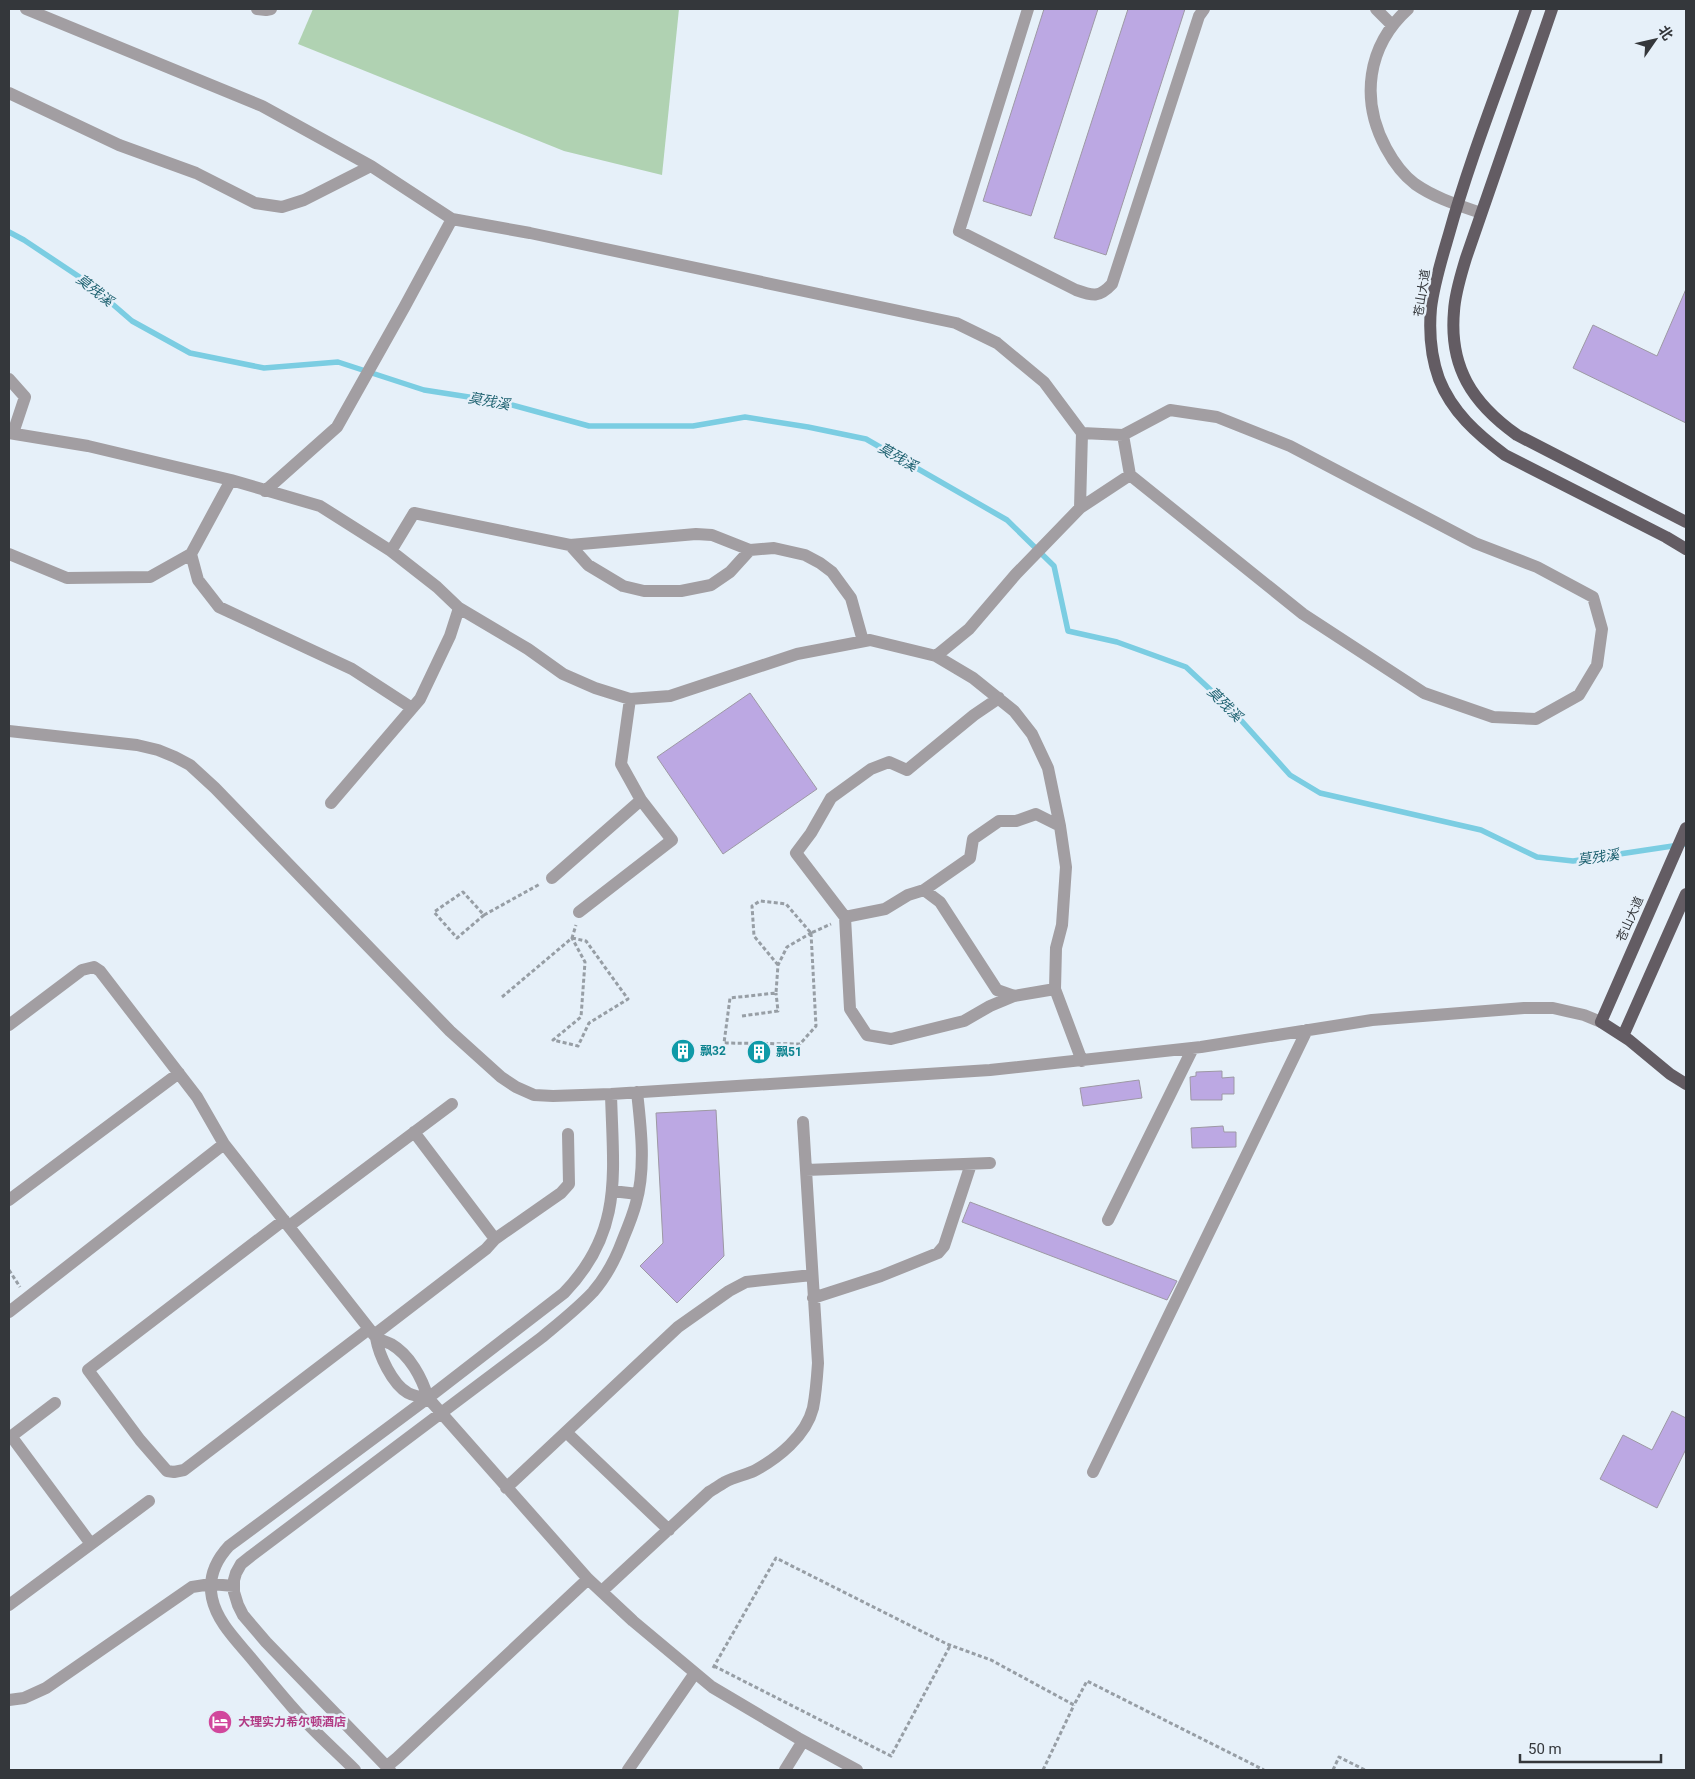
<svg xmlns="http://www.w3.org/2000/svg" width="1695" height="1779" font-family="Roboto,'Noto Sans SC',sans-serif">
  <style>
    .green { fill: #b0d2b2 }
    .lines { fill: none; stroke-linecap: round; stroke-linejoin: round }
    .stream { stroke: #7bcde2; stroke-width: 5.5 }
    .building { fill: #bca8e3; stroke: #9d99a4 }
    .path { stroke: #979ea5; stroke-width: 3; stroke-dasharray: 4 2.5; stroke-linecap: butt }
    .minor { stroke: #a29ea2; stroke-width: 12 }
    .major { stroke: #635c63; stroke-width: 12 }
    .labels { text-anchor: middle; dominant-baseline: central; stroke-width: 5; stroke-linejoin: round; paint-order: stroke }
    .street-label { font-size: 12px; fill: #34373b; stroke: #e6f0f9 }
    .culture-label { font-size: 12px; font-weight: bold; fill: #0d838f; stroke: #e6f0f9; text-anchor: start }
    .hotel-label { font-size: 12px; font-weight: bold; fill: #b23c85; stroke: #e6f0f9; text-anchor: start }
    .water-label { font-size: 14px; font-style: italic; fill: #1f6271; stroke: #e6f0f9 }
  </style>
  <rect width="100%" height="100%" fill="#e6f0f9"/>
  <path class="green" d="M313 9H679L662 175 564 151 298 44Z"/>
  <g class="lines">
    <path class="stream" d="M9 232 24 240 87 282 132 321 190 353 264 368 338 362 424 390 501 402 589 426H693L745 417 808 427 866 439 1007 520 1054 566 1068 631 1117 642 1186 667 1230 708 1290 775 1320 793 1481 830 1537 857 1573 861 1686 844"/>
  </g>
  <path class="building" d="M1044 9H1098L1031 216 983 201Z
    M1128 9H1185L1106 255 1054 238Z
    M1686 289V423L1573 368 1593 325 1657 356Z
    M750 693 817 789 723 854 657 757Z
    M1222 1071V1078L1234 1077V1094H1222V1100H1191L1190 1077 1196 1076V1072Z
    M1139 1080 1142 1098 1083 1106 1080 1088Z
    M716 1110 724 1256 677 1303 640 1266 663 1243 656 1113Z
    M1223 1126 1224 1132H1236V1147L1192 1148 1191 1128Z
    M970 1202 1177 1281 1167 1300 962 1222Z
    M1672 1411 1686 1418V1449L1657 1508 1600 1479 1623 1435 1652 1450Z"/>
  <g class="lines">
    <path class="path" d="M484 915 457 938 434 912 463 892 484 915 540 884
      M811 933 816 1026 800 1044 724 1043 730 998 776 993 778 965 787 947Z
      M572 938 586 941 628 999 589 1023 578 1046 553 1040 581 1017 585 962Z
      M778 965 754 936 752 906 760 901 786 904 811 933 831 924
      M502 997 572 938 576 925
      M742 1016 778 1011 776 993
      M9 1270 20 1287
      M714 1666 891 1756 950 1646
      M713 1668 776 1558 947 1644 991 1660 1074 1705 1087 1681 1264 1770
      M1043 1770 1074 1705
      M1333 1770 1339 1757 1365 1770"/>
    <path class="minor" d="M26 9 262 106 371 166 452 219 530 233 956 323 997 343 1044 382 1082 433 1080 508 1016 574 969 629 936 656
      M257 9 266 10 271 9
      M1028 9 959 231 1076 290C1093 296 1099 298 1112 284L1199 16 1204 9
      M1376 9 1392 25
      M1408 9C1367 46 1360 100 1386 148 1393 161 1403 175 1415 184 1435 198 1458 205 1481 213
      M9 93 119 145 196 173 255 203 282 207 304 200 371 166
      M9 379 25 397 13 433
      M9 433 88 446 231 480 320 506 391 551 437 587 459 608 528 649 563 674 595 688 630 699 670 696 797 654 870 640 936 656 973 678 1014 711 1032 734 1048 768 1060 826 1066 867 1062 925 1056 948 1055 989 1082 1061
      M1082 433 1123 435
      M231 480 191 554 198 580 219 607 352 669 412 708
      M265 491 337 427 405 306 452 219
      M1080 508 1130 475 1303 614 1424 693 1493 717 1536 719 1579 695 1597 665 1602 629 1593 597 1537 567 1475 543 1290 446 1217 417 1170 410 1123 435 1130 475
      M570 545 588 565 623 586 644 591H681L711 585 730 572 750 550
      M391 551 414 513 570 545 696 534 712 535 750 550 774 548 805 555 820 563 832 572 851 598 863 641
      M9 554 67 578 150 577 191 554
      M999 698 974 715 907 770 889 762 871 769 831 798 811 833 796 853 845 917 885 909 908 895 924 890 940 902 997 990 1014 996 1055 989
      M9 731 137 745 158 750 175 757 190 765 215 788 450 1031 501 1077 516 1087 534 1095 553 1096 611 1094 990 1070 1201 1047 1372 1020 1473 1012 1524 1008H1553L1584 1015 1601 1022
      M331 803 420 699 450 636 459 608
      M552 878 641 800 621 764 630 699
      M924 890 970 858 973 839 999 821H1016L1036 814 1060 826
      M579 912 672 840 641 800
      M845 917 850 1009 867 1035 891 1039 964 1021 990 1006 1014 996
      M9 1025 82 970 94 967 100 971 197 1097 224 1144 374 1335C378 1340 385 1341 391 1344 410 1355 422 1378 428 1398 421 1397 414 1396 408 1393 392 1384 379 1355 376 1338
      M414 1132 495 1239
      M806 1170 990 1163
      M612 1191 638 1194
      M9 1200 179 1073
      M284 1220 88 1370 140 1440 167 1471 174 1472 184 1470 369 1329
      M1108 1220 1193 1048
      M289 1226 452 1104
      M813 1298 881 1276 938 1253 944 1246 971 1164
      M9 1312 224 1144
      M374 1335 486 1249 495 1239 561 1193 569 1184 568 1134
      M428 1398 588 1579 633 1621 712 1687 798 1738 857 1770
      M566 1432 669 1530
      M11 1436 91 1544
      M9 1438 55 1403
      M1093 1472 1307 1030
      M506 1488 678 1327 729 1291 746 1282 812 1275
      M602 1591 709 1492C714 1489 720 1485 725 1482 734 1477 745 1475 754 1471 778 1458 806 1436 813 1408 816 1393 817 1378 818 1363L803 1122
      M9 1605 149 1501
      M9 1700 24 1698 46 1688 192 1587 211 1584 234 1586
      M386 1767 397 1758 588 1579
      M355 1770C335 1750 312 1730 293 1708 279 1692 265 1675 251 1658 237 1641 217 1622 212 1598 208 1578 216 1560 229 1546L428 1398 564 1293C624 1231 613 1173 611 1094
      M390 1770 266 1642 243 1615 238 1605 234 1592V1580L236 1573 241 1564 251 1556 541 1338C559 1323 577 1309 593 1292 606 1277 616 1258 623 1239 628 1227 633 1215 636 1203 646 1168 641 1128 637 1092
      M628 1770 695 1673
      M785 1770 803 1741"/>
    <path class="major" d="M1526 9C1500 84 1470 158 1449 234 1442 258 1434 283 1431 308 1429 331 1431 357 1439 379 1452 412 1477 434 1505 455L1666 537 1686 549
      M1552 9 1466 258C1461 275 1455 293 1454 311 1449 367 1472 403 1517 435L1686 522
      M1686 828 1601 1022 1629 1040 1670 1074 1686 1084
      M1623 1036 1686 894"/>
  </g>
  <defs>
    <g id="building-disc" transform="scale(1.25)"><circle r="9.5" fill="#0f9aa8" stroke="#e6f0f9"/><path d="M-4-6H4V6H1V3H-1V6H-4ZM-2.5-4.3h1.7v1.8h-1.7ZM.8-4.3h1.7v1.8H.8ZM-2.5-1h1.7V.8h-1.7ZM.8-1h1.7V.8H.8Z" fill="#fff"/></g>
    <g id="hotel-disc" transform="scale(1.25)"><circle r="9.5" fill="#d1479c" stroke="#e6f0f9"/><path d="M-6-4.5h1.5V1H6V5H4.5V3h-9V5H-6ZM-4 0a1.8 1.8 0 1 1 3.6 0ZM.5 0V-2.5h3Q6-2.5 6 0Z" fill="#fff"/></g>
  </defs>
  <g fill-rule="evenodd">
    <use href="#building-disc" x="683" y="1051"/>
    <use href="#building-disc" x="759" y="1052"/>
    <use href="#hotel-disc" x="220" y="1722"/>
  </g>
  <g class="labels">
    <g class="street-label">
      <text transform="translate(1422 293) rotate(-81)">苍山大道</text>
      <text transform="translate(1630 919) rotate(-66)">苍山大道</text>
    </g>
    <g class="culture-label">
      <text x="700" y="1051">飘32</text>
      <text x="776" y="1052">飘51</text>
    </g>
    <g class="hotel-label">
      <text x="238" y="1722">大理实力希尔顿酒店</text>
    </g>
    <g class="water-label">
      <text transform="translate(95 290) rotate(38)">莫残溪</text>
      <text transform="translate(489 401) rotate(10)">莫残溪</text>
      <text transform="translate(898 457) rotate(30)">莫残溪</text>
      <text transform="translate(1225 704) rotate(45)">莫残溪</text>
      <text transform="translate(1598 857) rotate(-8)">莫残溪</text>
    </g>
  </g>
  <rect width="1695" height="1779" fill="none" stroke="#34373b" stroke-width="20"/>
  <g transform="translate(1655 40) rotate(56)" stroke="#e6f0f9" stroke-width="4" paint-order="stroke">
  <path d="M0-4L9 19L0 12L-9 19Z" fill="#34373b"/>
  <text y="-8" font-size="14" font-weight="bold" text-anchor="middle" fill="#34373b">北</text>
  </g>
  <path d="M1520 1754v8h141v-8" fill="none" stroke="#34373b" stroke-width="2.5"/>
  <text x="1528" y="1754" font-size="15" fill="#34373b" stroke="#e6f0f9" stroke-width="4" paint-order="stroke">50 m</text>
</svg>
